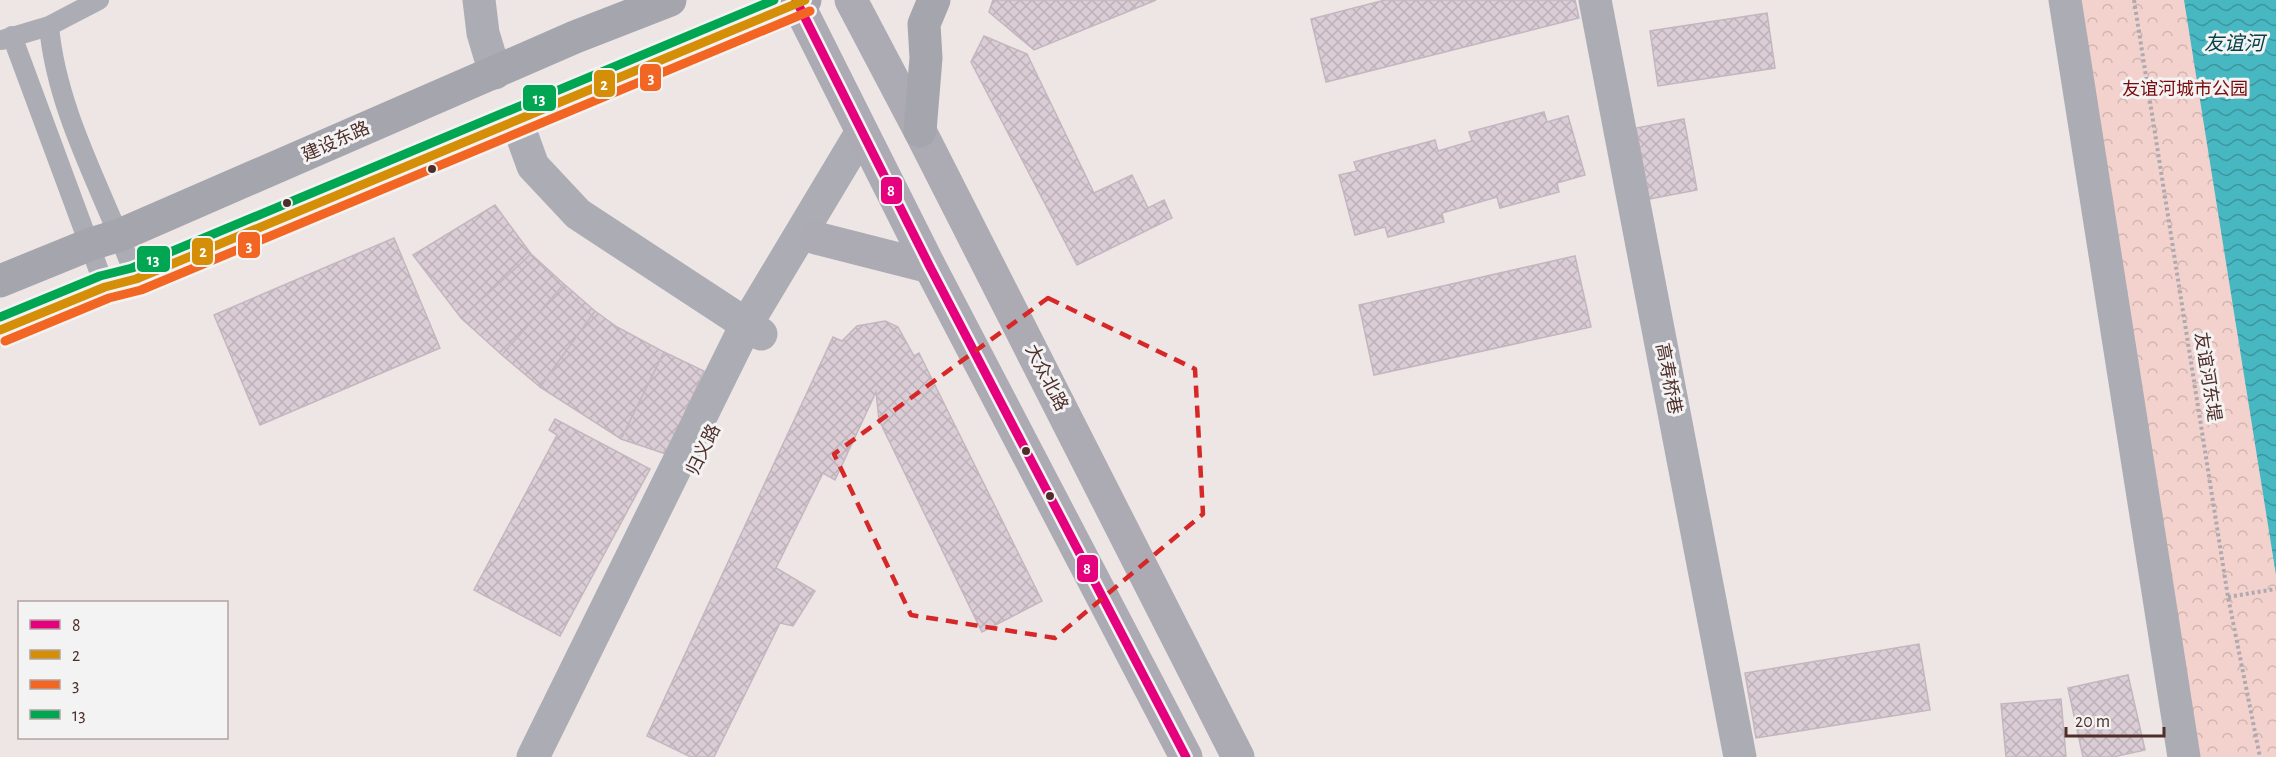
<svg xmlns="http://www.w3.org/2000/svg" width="2276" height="757" font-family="'Alegreya Sans','Noto Sans SC',sans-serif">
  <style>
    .park { fill: url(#park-crowns) }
    .water { fill: url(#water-waves) }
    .building { fill: url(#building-cross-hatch); stroke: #c4b6bf; stroke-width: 1.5 }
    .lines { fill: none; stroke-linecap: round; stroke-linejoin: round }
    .path { stroke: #adabb0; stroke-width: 4; stroke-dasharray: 3 3; stroke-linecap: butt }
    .service { stroke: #acadb4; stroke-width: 20 }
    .minor { stroke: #acadb4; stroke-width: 33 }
    .tertiary { stroke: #acadb4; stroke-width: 33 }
    .secondary { stroke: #acabb4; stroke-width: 33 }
    .primary { stroke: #a5a5ad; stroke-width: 33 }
    .bus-1-casing { stroke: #f3f3f3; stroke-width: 14 }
    .bus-2-casing { stroke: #f3f3f3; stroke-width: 14 }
    .bus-3-casing { stroke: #f3f3f3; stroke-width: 14 }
    .bus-4-casing { stroke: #f3f3f3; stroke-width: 14 }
    .bus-1 { stroke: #e5007d; stroke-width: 9 }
    .bus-2 { stroke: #d58e08; stroke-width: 9 }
    .bus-3 { stroke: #f26522; stroke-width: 9 }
    .bus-4 { stroke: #00a651; stroke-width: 9 }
    .marked { fill: none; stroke: #d62828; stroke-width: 4.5; stroke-dasharray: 12 8; stroke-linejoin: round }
    .bus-dot { fill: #4f2e2a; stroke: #f3f3f3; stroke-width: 2 }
    .labels { text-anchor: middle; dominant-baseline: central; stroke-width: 6; stroke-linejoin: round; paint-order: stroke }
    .park-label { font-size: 18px; fill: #7a0b0d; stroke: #f3f3f3 }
    .street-label { font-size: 18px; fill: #4f2e2a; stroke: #f3f3f3 }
    .water-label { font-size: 20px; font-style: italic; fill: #064249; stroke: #f3f3f3 }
    .line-badge { stroke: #f3f3f3; stroke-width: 2 }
    .badge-label { font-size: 16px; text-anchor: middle; font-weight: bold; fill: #fff }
  </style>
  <defs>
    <pattern id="park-crowns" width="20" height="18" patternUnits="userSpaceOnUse" patternTransform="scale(1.5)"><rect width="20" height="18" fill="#f3d2cd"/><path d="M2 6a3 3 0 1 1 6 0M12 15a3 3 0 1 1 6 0" fill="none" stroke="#d2b5b0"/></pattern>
    <pattern id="water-waves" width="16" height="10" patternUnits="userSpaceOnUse" patternTransform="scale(1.5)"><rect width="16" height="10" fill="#47b7c2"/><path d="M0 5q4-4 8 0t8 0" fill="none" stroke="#3e959e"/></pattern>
    <pattern id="building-cross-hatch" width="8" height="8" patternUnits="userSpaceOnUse" patternTransform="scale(1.5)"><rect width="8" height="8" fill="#dbcdd6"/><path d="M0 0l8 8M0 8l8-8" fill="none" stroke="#beb0b8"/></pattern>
  </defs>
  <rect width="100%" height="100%" fill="#eee6e4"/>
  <path class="park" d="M2080 0H2276V757H2198Z"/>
  <path class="water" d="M2184 0H2276V575Z"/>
  <path class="building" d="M993 0H1156L1034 50 989 12Z
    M1385 0H1575L1579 18 1326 82 1311 19Z
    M1767 13 1775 68 1658 86 1650 31Z
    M984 36 1027 54 1094 193 1132 175 1148 208 1164 200 1172 218 1077 265 971 62Z
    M1544 112 1547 122 1568 116 1585 175 1557 183 1559 192 1500 208 1497 197 1442 213 1444 222 1388 237 1385 227 1355 235 1339 175 1357 171 1354 162 1435 140 1438 151 1472 141 1469 132Z
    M1684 119 1697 190 1649 199 1636 128Z
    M495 205 531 254 461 318 413 255Z
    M394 238 440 348 260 425 214 315Z
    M531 254 564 284 502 355 461 318Z
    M1575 256 1591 327 1374 375 1359 305Z
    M564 284 595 311 540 387 502 355Z
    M595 311 617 327 664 352 621 439 540 387Z
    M885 321 898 327 914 356 919 353 1042 601 982 632 879 420 876 392 835 480 823 473 776 568 815 591 793 626 780 623 714 757H691L647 736 833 337 842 341 857 326Z
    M664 352 704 371 666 454 621 439Z
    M555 419 650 469 560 636 474 590 557 435 549 430Z
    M1919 644 1930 710 1756 738 1745 673Z
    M2128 675 2145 750 2113 757H2083L2068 688Z
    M2061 699 2066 757H2006L2001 704Z"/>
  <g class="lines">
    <path class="path" d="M2134 0 2228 597 2260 757
      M2228 597 2276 589"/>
    <path class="service" d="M49 26C57 115 106 196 136 279
      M12 36 105 287
      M2 40 49 26 99 0"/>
    <path class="minor" d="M1595 0 1740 757
      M2065 0 2184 757"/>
    <path class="tertiary" d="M479 0 483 33 495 73
      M516 119 533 166 578 214 761 334
      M533 757 746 325 861 133"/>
    <path class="secondary" d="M796 0 930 267 1186 757
      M851 0 920 131 1238 757
      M816 238 930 267"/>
    <path class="primary" d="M920 131 926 58 924 24 934 0
      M0 281 91 244 120 235 575 37 670 0
      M0 330 105 287 136 279 805 0"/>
    <g class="bus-1-casing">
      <path id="bus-1" d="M796 0 930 267 1186 757"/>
    </g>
    <g class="bus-2-casing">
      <path id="bus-2" d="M0 330 105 287 136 279 805 0"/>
    </g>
    <g class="bus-3-casing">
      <path id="bus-3" d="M5 341 109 298 141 290 810 11"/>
    </g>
    <g class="bus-4-casing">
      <path id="bus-4" d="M0 317 100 276 132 268 774 0"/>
    </g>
    <use href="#bus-1" class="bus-1"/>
    <use href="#bus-2" class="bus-2"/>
    <use href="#bus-3" class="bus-3"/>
    <use href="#bus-4" class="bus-4"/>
  </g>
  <path class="marked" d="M1048 298 1195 369 1203 514 1055 638 911 615 834 454Z"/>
  <g class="bus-dot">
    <circle cx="432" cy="169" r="5"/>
    <circle cx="287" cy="203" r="5"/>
    <circle cx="1026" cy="451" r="5"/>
    <circle cx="1050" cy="496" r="5"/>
  </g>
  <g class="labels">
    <g class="park-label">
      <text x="2185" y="90">友谊河城市公园</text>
    </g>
    <g class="street-label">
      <text transform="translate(336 142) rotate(-24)">建设东路</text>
      <text transform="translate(2207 377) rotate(81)">友谊河东堤</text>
      <text transform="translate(1046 378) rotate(63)">大众北路</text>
      <text transform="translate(1668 379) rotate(79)">高寿桥巷</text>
      <text transform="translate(704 450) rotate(-64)">归义路</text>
    </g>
    <g class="water-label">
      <text x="2234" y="44">友谊河</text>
    </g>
  </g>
  <g class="line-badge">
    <rect x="639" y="63" width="23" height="29" rx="6" fill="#f26522"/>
    <rect x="593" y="69" width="23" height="29" rx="6" fill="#d58e08"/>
    <rect x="522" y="84" width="35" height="28" rx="6" fill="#00a651"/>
    <rect x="880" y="176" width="23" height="29" rx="6" fill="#e5007d"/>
    <rect x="237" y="231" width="24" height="28" rx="6" fill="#f26522"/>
    <rect x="191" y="237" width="23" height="29" rx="6" fill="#d58e08"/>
    <rect x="136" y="245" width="35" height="28" rx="6" fill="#00a651"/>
    <rect x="1076" y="554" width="23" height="29" rx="6" fill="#e5007d"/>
  </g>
  <g class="badge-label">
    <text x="651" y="83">3</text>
    <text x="604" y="90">2</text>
    <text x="539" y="104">13</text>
    <text x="891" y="196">8</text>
    <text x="249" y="251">3</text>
    <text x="203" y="257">2</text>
    <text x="153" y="265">13</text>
    <text x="1087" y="574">8</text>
  </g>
  <rect x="18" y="601" width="210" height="138" fill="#f3f3f3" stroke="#b1a4a3" stroke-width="1.5"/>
  <rect x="30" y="620" width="30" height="9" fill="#e5007d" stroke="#b1a4a3" stroke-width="1.5"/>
  <text x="72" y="631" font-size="18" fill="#4f2e2a">8</text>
  <rect x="30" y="650" width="30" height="9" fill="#d58e08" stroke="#b1a4a3" stroke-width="1.5"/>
  <text x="72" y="661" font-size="18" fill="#4f2e2a">2</text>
  <rect x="30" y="680" width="30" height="9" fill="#f26522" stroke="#b1a4a3" stroke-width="1.5"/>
  <text x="72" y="691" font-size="18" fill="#4f2e2a">3</text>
  <rect x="30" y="710" width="30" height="9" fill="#00a651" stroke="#b1a4a3" stroke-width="1.5"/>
  <text x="72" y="721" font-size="18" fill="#4f2e2a">13</text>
  <path d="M2066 727v9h98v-9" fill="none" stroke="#4f2e2a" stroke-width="3"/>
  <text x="2075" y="727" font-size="18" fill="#4f2e2a" stroke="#f3f3f3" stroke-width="4.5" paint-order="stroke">20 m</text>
</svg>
